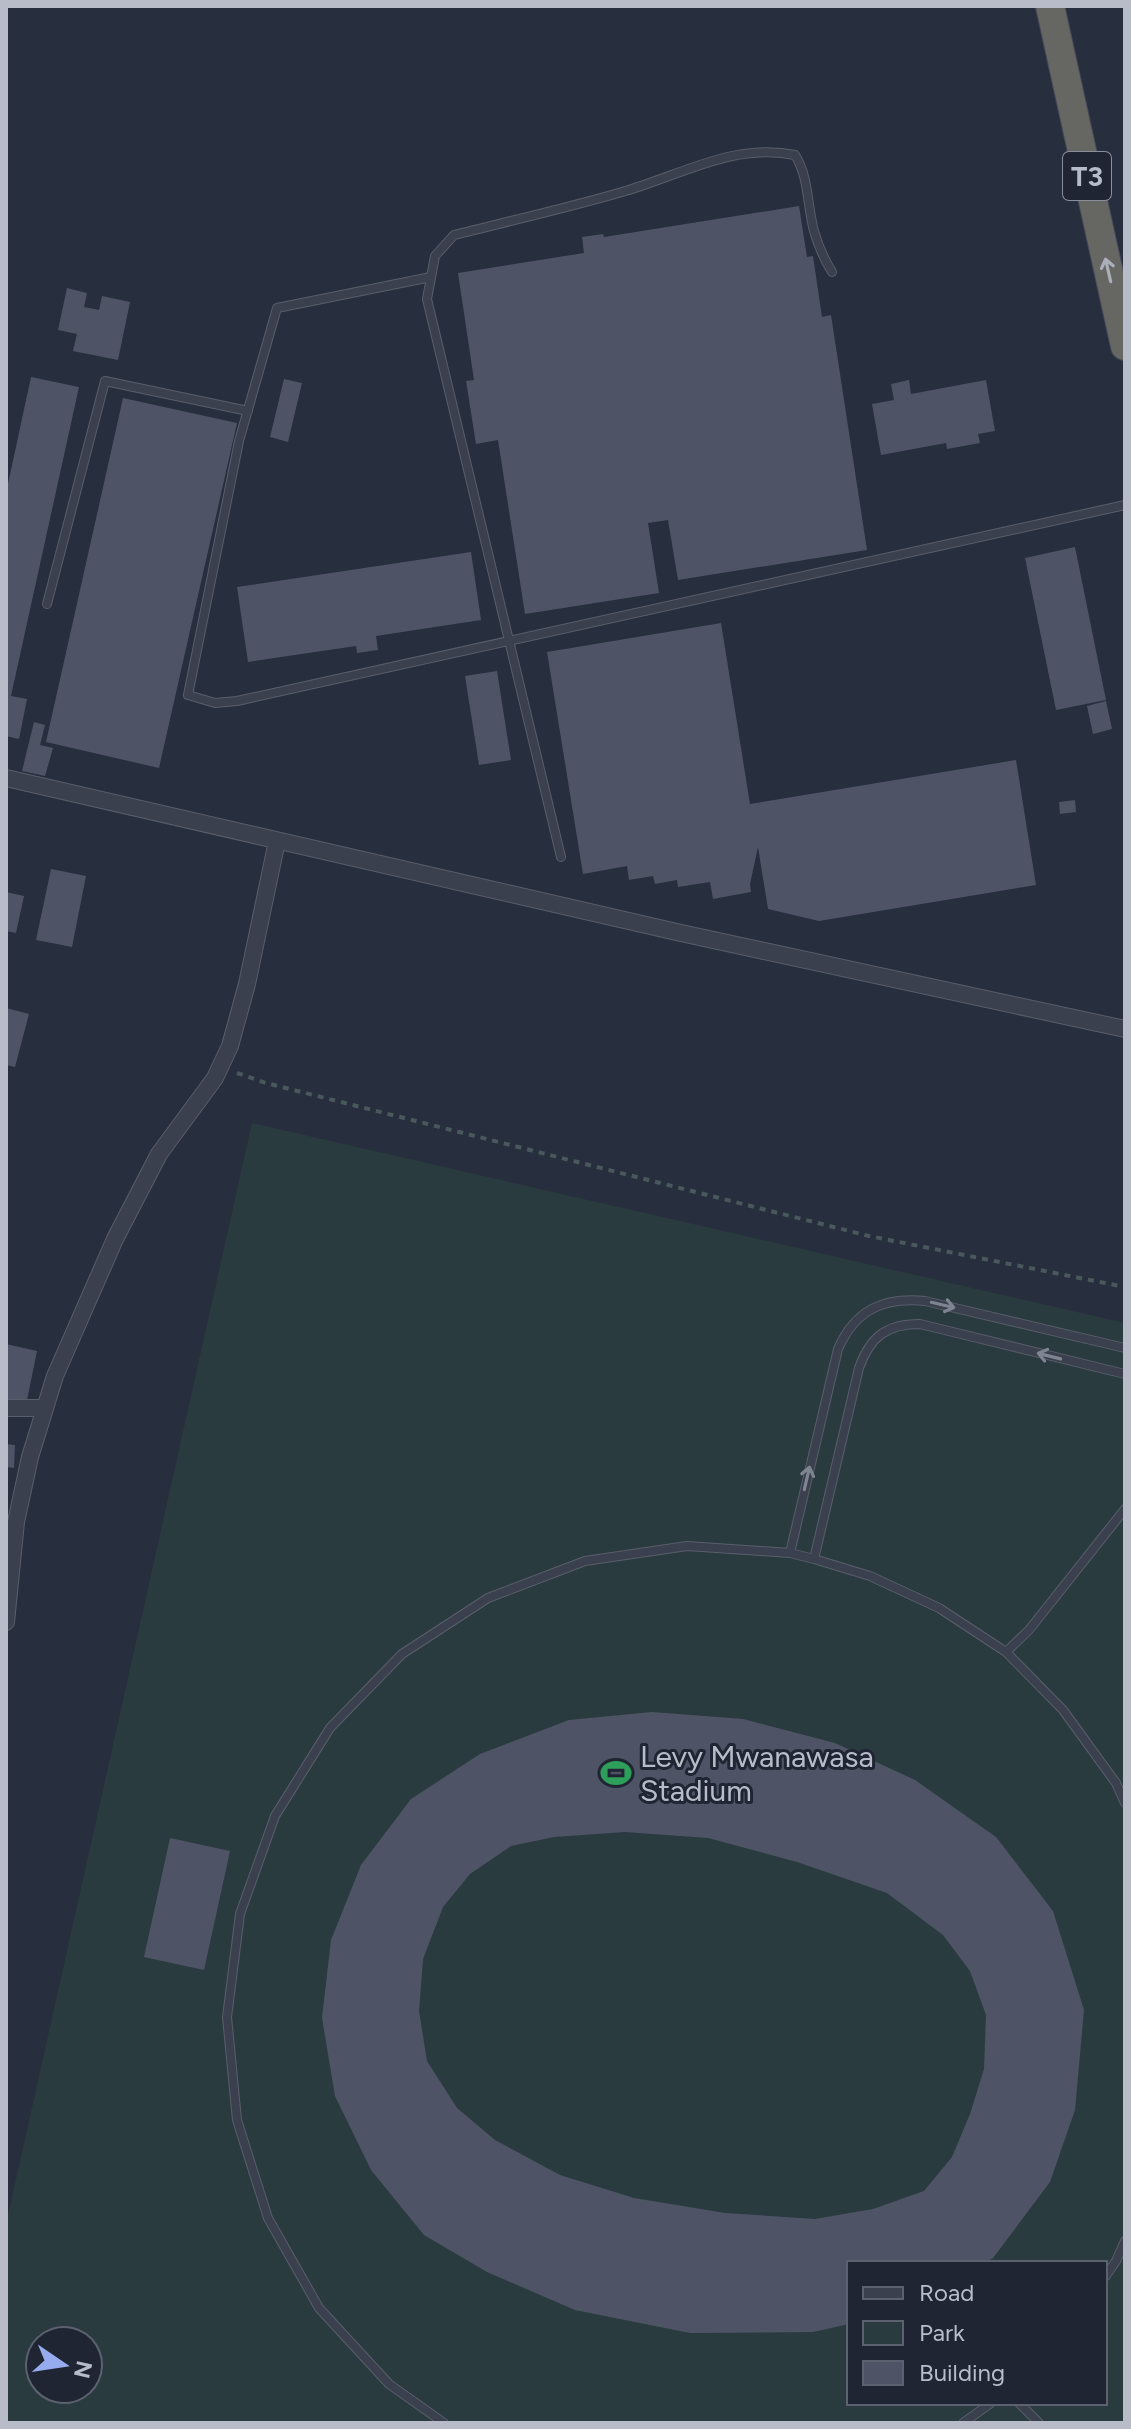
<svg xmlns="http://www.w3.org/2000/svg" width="1131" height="2429" font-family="Figtree,sans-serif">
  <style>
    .green { fill: #2a3b3f; fill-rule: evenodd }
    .building { fill: #4e5466; fill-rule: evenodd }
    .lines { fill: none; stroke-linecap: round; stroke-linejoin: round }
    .service-casing { stroke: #595e6b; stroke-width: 10 }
    .minor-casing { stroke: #595e6b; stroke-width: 18 }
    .trunk-casing { stroke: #464b58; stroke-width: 30 }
    .path { stroke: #49585d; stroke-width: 4; stroke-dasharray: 6 6; stroke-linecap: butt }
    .service { stroke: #3b404e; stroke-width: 8 }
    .minor { stroke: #3b404e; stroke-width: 16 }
    .trunk { stroke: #666663; stroke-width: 28 }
    .oneway { stroke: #abafb9 }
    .oneway2 { stroke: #7f8491 }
    .labels { text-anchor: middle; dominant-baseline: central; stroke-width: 6; stroke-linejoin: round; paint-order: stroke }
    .shield { fill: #202533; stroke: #8a8f9b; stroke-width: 2 }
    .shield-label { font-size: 28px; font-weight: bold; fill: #b7bcc8 }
    .poi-label { font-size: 30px; fill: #b7bcc8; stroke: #202533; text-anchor: start }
  </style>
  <rect width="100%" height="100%" fill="#272e3d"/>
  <path class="green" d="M252 1123 1125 1323V2423H6V2224ZM849 2263H1105V2403H849ZM40 2341H88V2389H40Z"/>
  <path class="building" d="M799 206 807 257 813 256 822 317 831 315 867 550 678 580 668 520 648 523 659 593 525 614 498 440 476 444 466 381 474 380 458 273 584 253 582 237 603 234 604 237Z
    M67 288 87 293 84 307 99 310 102 296 130 302 118 360 73 351 77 334 58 330Z
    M31 377 79 387 11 696 27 699 19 739 6 736V493Z
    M284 379 302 383 288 442 270 437Z
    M909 380 911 394 986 380 995 431 978 434 980 443 947 449 946 443 881 455 872 404 894 400 891 384Z
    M123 398 237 423 159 768 46 742Z
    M1075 547 1106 700 1056 710 1025 558Z
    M471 552 481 620 376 636 378 650 357 653 356 646 248 662 237 587Z
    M721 623 750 804 1016 760 1036 885 819 921 768 909 758 847 750 884 751 892 713 899 710 882 678 887 677 880 655 884 653 876 629 880 627 866 583 874 547 652Z
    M497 671 511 760 479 765 465 676Z
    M1106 701 1112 729 1093 734 1087 706Z
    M34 722 45 725 40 745 53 748 45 776 22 771Z
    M1075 800 1076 812 1060 814 1059 802Z
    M51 869 86 876 72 947 36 940Z
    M6 892 24 896 16 933 6 931Z
    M6 1008 29 1014 15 1067 6 1065Z
    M6 1344 37 1351 26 1405 7 1401Z
    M6 1444 15 1445 14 1468 6 1467Z
    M652 1712 743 1719 835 1743 915 1780 996 1837 1053 1911 1084 2010 1075 2110 1050 2182 993 2258 986 2263H849V2324L813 2332 690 2333 575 2310 487 2272 424 2235 371 2170 335 2096 322 2018 331 1940 361 1865 411 1799 480 1754 569 1720ZM625 1832 708 1838 797 1862 887 1893 943 1935 970 1971 986 2015 984 2069 970 2114 952 2157 924 2191 873 2209 815 2219 725 2213 634 2198 560 2175 495 2140 457 2108 427 2061 419 2011 423 1959 443 1907 470 1874 511 1846 554 1837Z
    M170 1838 230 1851 204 1970 144 1957Z"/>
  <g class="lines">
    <g class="service-casing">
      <path id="service" d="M431 277 277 308 239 441 188 695 215 703 237 701 1125 505
        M47 604 105 381 248 411
        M561 857 427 299 435 256 454 235C510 221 567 208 622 192 679 176 734 142 795 155 809 177 807 205 814 231 818 245 824 259 832 272
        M790 1553 838 1349C855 1310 883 1297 925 1301L1125 1348
        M814 1559 859 1368C870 1337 886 1324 920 1324L1125 1374
        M1006 1652 1029 1630 1125 1509
        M1105 2277 1116 2261 1125 2241
        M1019 2403 1039 2423
        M444 2423 389 2384 319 2308 268 2218 237 2120 227 2017 240 1914 275 1816 330 1728 402 1654 488 1598 585 1561 687 1546 790 1553 814 1559 870 1576 939 1608 1006 1652 1063 1710 1116 1783 1125 1803
        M963 2423 991 2403"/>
    </g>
    <g class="minor-casing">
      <path id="minor" d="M6 778 681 933 1125 1029
        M6 1408H45
        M6 1622 16 1522 30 1457 55 1376 115 1239 159 1154 215 1078 230 1046 247 984 277 841"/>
    </g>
    <g class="trunk-casing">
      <path id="trunk" d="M1050 6 1125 346"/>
    </g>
    <path class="path" d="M237 1073 266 1083 869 1236 1125 1287"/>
    <use href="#service" class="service"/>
    <use href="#minor" class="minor"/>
    <use href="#trunk" class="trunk"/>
  </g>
  <defs><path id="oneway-shaft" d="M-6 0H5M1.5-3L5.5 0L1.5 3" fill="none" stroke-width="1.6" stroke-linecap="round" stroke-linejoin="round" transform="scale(2)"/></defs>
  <use class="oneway" href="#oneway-shaft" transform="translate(1108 270) rotate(-103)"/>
  <g class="oneway2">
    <use href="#oneway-shaft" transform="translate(943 1305) rotate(13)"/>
    <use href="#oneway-shaft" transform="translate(1049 1356) rotate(-166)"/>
    <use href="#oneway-shaft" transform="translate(807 1478) rotate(-77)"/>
  </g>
  <defs>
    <g id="stadium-bare" transform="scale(2.4)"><path d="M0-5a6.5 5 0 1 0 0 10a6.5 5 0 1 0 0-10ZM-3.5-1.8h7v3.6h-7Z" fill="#2e9e5b" stroke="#202533" stroke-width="2.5" paint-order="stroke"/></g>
  </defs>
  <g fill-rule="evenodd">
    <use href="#stadium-bare" x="616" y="1773"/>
  </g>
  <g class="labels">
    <rect class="shield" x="1063" y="152" width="48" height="48" rx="6"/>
    <g class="shield-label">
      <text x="1087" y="176">T3</text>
    </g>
    <g class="poi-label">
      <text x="640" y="1756">Levy Mwanawasa<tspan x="640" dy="34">Stadium</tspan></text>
    </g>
  </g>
  <rect width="1131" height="2429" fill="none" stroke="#b7bcc8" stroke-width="16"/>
  <rect x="847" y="2261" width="260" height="144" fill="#202533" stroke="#5c616f" stroke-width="2"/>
  <rect x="863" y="2287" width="40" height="12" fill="#3b404e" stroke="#5c616f" stroke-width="2"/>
  <text x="919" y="2301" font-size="24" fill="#b7bcc8">Road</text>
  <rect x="863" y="2321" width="40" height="24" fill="#2a3b3f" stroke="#5c616f" stroke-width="2"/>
  <text x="919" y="2341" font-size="24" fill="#b7bcc8">Park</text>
  <rect x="863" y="2361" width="40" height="24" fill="#4e5466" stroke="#5c616f" stroke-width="2"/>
  <text x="919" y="2381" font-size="24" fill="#b7bcc8">Building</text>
  <g transform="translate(64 2365) rotate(103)"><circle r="38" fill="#202533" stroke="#5c616f" stroke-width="2"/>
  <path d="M0-6L14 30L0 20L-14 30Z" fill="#96acef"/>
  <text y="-12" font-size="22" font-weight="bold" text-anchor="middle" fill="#b7bcc8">N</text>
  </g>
</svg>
